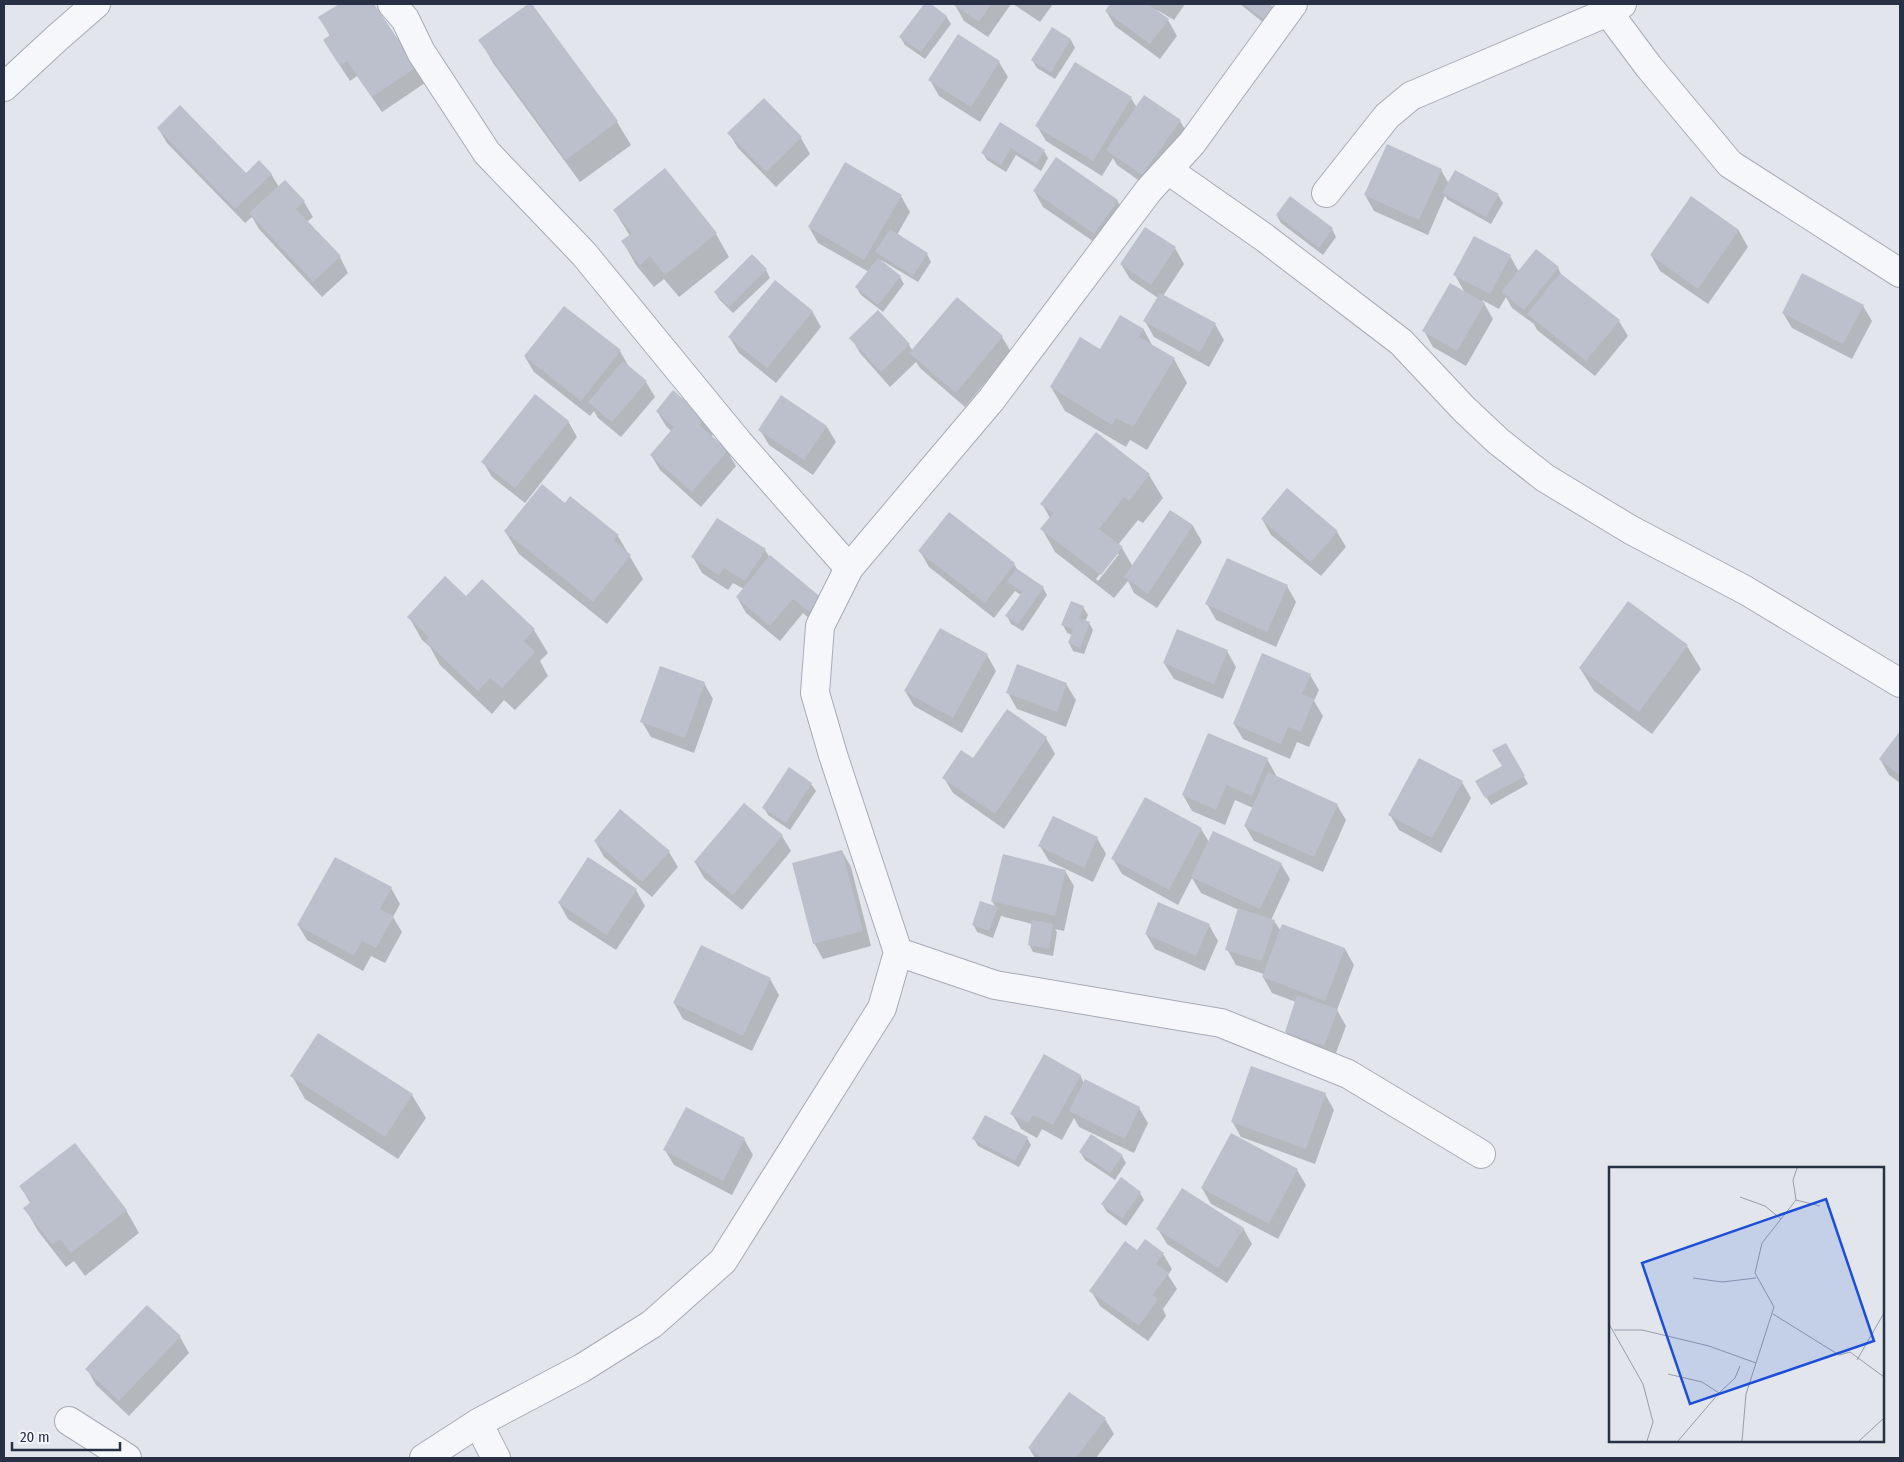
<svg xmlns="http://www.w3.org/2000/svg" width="1904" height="1462" font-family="'Fira Sans Condensed',sans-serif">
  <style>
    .shadow { fill: #0003; fill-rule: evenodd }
    .building { fill: #bcc0cc }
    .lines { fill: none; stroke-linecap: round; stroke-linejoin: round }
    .minor-casing { stroke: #a6abb7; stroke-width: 30 }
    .minor { stroke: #f5f7fa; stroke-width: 28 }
    .inset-road { fill: none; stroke: #989daa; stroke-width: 1 }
    .view { fill: #1d4ed8; fill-opacity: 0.15; stroke: #1d4ed8; stroke-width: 2.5 }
    .inset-edge { fill: none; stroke: #283046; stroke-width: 2.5 }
  </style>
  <rect width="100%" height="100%" fill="#e2e5ec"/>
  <path class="shadow" d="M341 4H373L425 83 382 112 357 76 350 81 324 41 330 36 320 18Z
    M531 4 617 122 631 145 580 182 493 63 480 40Z
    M925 4H929L946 16 951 24 925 59 905 45 901 38Z
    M957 4H1011L988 37 964 21 955 5Z
    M1013 4H1053L1040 22Z
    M1111 4H1185L1174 20 1157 10 1156 11 1168 20 1177 36 1160 59 1115 26 1106 11Z
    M1240 4H1267L1274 9 1269 27Z
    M1052 29 1071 40 1075 48 1055 79 1037 68 1032 60Z
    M999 62 1008 77 980 122 939 96 930 80Z
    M1075 64 1131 98 1137 108 1180 121 1189 136 1151 189 1117 165 1113 158 1102 176 1046 141 1037 126Z
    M764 100 801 138 810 154 776 187 738 148 729 133Z
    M1000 124 1044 151 1048 158 1041 171 1016 155 1006 172 987 160 983 153Z
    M158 128 246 175 271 174 279 187 304 202 313 217 307 222 340 257 348 273 322 297 259 229 252 217 245 223 167 143Z
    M1441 170 1449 184 1498 195 1503 203 1491 224 1448 200 1445 196 1428 235 1374 211 1365 195Z
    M1034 191 1117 200 1126 216 1103 248 1043 207Z
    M901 196 910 212 897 235 927 254 931 262 918 282 881 260 880 261 900 277 904 284 883 312 861 295 856 287 869 272 818 243 809 227Z
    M1691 198 1739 231 1748 247 1708 304 1660 271 1651 255Z
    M614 210 716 234 729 257 679 297 664 279 654 287 636 265 623 242 630 236Z
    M1277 216 1332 229 1336 237 1323 255 1281 223Z
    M1145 228 1175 248 1184 264 1163 296 1215 324 1224 340 1209 367 1154 337 1145 321 1158 298 1130 279 1121 264Z
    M1510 256 1519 272 1558 268 1562 276 1619 321 1628 336 1595 376 1537 330 1534 324 1512 308 1506 297 1499 309 1482 300 1493 319 1466 366 1433 347 1424 331 1465 293 1455 275Z
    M766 270 770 278 733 313 719 299 715 292Z
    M957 298 1002 337 1011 352 965 407 920 368 916 362 890 387 860 353 851 338 878 312 909 345 913 351Z
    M1863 306 1872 321 1852 359 1792 328 1783 313Z
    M812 311 821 327 776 383 739 353 730 338Z
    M1121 317 1144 330 1153 347 1174 359 1187 383 1147 450 1130 440 1126 447 1065 411 1051 387 1100 351Z
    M620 351 629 367 646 382 655 397 621 437 598 418 594 411 590 416 534 372 525 357Z
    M782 397 827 427 836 442 813 475 769 445 760 430Z
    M657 411 704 419 713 435 711 437 727 451 736 466 701 507 660 470 651 455 672 432 666 426Z
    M568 421 577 437 525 503 492 477 483 462Z
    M1149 475 1163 498 1143 523 1138 520 1118 545 1122 548 1133 567 1170 511 1193 526 1202 542 1157 608 1134 593 1128 581 1114 598 1055 552 1042 529 1050 518 1042 504ZM1116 554H1119L1098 581 1096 579Z
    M566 504 618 536 643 579 607 624 519 554 505 531Z
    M949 513 1014 564 1019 572 1043 588 1047 595 1023 631 1011 624 1007 616 1021 595 1015 591 994 618 929 567 920 551Z
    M1262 519 1337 532 1346 547 1321 576 1271 535Z
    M765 550 770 558 822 600 820 628 803 613 780 641 746 613 737 597 744 589 733 583 728 590 702 573 693 557Z
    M1287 586 1296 602 1276 647 1216 620 1207 604Z
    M466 597 534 630 548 653 540 661 548 676 515 710 504 700 492 714 440 665 430 647 422 640 409 617Z
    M1083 607 1088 615 1085 622 1089 623 1093 630 1084 654 1073 651 1069 643 1072 635 1067 633 1063 625Z
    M940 629 987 655 996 671 962 733 914 706 905 691Z
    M1687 646 1701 669 1652 734 1594 691 1580 668Z
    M1227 651 1236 667 1223 699 1174 679 1164 663Z
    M1310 675 1319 690 1314 701 1323 716 1309 747 1297 742 1290 759 1243 739 1234 724Z
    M704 683 713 699 694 753 651 737 642 722Z
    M1066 684 1076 700 1066 727 1017 709 1008 693Z
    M1007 711 1046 738 1055 754 1004 829 953 793 944 778 974 760Z
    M1900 733V783L1889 775 1880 759Z
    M1209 734 1267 759 1276 775V777L1337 805 1346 820 1323 872 1254 841 1245 826 1253 808 1235 800 1225 825 1192 811 1183 795Z
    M1505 744 1528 784 1491 805 1477 782 1504 766Z
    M1462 782 1471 798 1441 853 1399 830 1390 815Z
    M811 784 816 791 790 830 768 815 764 808Z
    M1201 829 1209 842 1281 864 1290 879 1271 920 1274 921 1281 931 1283 926 1345 949 1354 965 1337 1010 1346 1026 1333 1061 1295 1047 1286 1032 1296 1002 1272 993 1263 977 1264 974 1236 965 1227 949 1239 910 1201 893 1192 878 1178 905 1122 874 1113 859Z
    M782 836 791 851 742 910 704 878 695 862Z
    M1097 838 1106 854 1093 882 1049 861 1040 846Z
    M595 841 669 852 678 867 652 897 604 857Z
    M842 851 851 867 871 946 823 959 814 943Z
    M1065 871 1074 886 1064 931 1055 929 1057 932 1053 956 1033 952 1029 944 1032 924 1001 916 993 938 977 932 973 924 996 908 992 901Z
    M391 888 400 904 393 917 402 932 385 963 371 956 363 971 307 940 298 925Z
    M636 890 645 906 616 950 568 919 559 903Z
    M1209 925 1218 941 1205 971 1155 949 1146 934Z
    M770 979 779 995 752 1051 683 1019 674 1003Z
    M1080 1075 1084 1083 1139 1108 1148 1123 1134 1153 1079 1127 1074 1118 1062 1140 1042 1129 1037 1138 1021 1129 1012 1114Z
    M292 1076 412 1095 426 1118 398 1159 305 1099Z
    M1325 1094 1334 1110 1315 1164 1241 1137 1232 1121Z
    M686 1109 744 1139 753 1155 732 1195 674 1165 665 1150Z
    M1027 1138 1031 1145 1019 1167 978 1146 974 1139Z
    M1081 1153 1122 1156 1126 1163 1115 1180 1085 1160Z
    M1297 1170 1306 1185 1278 1239 1211 1204 1202 1188Z
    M21 1187 126 1210 139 1233 85 1276 74 1261 66 1267 38 1231 25 1208 30 1203Z
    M1140 1193 1144 1200 1126 1226 1107 1212 1102 1204Z
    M1243 1228 1252 1244 1227 1283 1167 1244 1158 1229Z
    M1138 1252 1163 1254 1172 1269 1168 1275 1177 1289 1163 1309 1166 1316 1148 1341 1100 1306 1091 1291Z
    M147 1306 180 1337 189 1353 129 1416 96 1385 87 1369Z
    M1105 1419 1114 1434 1096 1458H1035L1029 1448Z"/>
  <path class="building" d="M339 4H374L417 67 372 97 347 61 340 66 323 40 330 35 318 17Z
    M528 4H532L618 121 566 160 478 40Z
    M924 4H931L947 16 921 52 899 37Z
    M955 4H991L979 22 954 5Z
    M1110 4H1148L1169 19 1150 44 1105 11Z
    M1243 4H1269L1275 8 1265 20Z
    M1052 27 1071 39 1051 72 1031 60Z
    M958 34 1000 61 971 107 928 80Z
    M1075 62 1132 97 1093 161 1035 126Z
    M1144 95 1181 120 1142 175 1106 150Z
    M764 98 802 137 766 172 727 133Z
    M180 105 246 173 259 160 272 174 235 209 157 128Z
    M1000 122 1045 150 1036 164 1011 148 1001 165 981 153Z
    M1387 144 1442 169 1419 220 1364 195Z
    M1056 157 1118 200 1094 234 1033 191Z
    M845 162 902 195 864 260 808 227Z
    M665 168 717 233 665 275 650 256 640 265 621 241 632 233 613 210Z
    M1455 170 1499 194 1486 217 1442 193Z
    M285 180 305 201 296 209 341 256 313 282 249 213Z
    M1290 196 1333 228 1319 248 1276 215Z
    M1691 196 1739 230 1698 289 1650 255Z
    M1145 227 1176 247 1151 285 1120 264Z
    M890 229 928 253 913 276 875 252Z
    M1474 236 1511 255 1490 294 1453 275Z
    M1536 249 1559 267 1524 310 1501 292Z
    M752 254 767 269 729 307 714 292Z
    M878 258 901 276 878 305 855 287Z
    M1560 273 1620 320 1586 361 1527 314Z
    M1802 273 1864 305 1843 344 1782 313Z
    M775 280 813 311 767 368 728 337Z
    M1450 283 1485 303 1457 351 1422 331Z
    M1160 293 1216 323 1200 352 1143 321Z
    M957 297 1003 336 956 393 909 353Z
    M564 306 621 350 581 401 524 356Z
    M878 310 910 344 881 372 849 338Z
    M1120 315 1144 329 1139 337 1175 358 1133 427 1116 418 1112 425 1050 387 1080 337 1100 349Z
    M623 361 647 381 612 422 588 402Z
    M673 390 705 418 699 425 728 450 692 492 650 455 674 427 656 411Z
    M535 394 569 421 515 488 481 462Z
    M781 395 827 426 804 460 758 430Z
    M1096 432 1150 474 1129 501 1124 497 1099 529 1123 547 1101 575 1040 529 1053 513 1040 504Z
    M542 484 565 503 570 496 619 535 613 540 631 555 593 602 504 531Z
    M1287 488 1338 531 1311 562 1261 519Z
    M1170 510 1193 525 1148 594 1124 577Z
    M949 512 1015 563 985 603 918 551Z
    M717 518 766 549 745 581 724 568 719 575 691 557Z
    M770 555 823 599 811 613 793 599 770 626 736 597Z
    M1227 558 1288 585 1267 632 1205 604Z
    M1016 568 1044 587 1018 624 1005 616 1022 592 1007 582Z
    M445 576 466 596 482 579 535 629 524 641 535 652 502 688 490 678 478 691 425 641 429 637 407 617Z
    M1071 601 1084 606 1079 618 1090 622 1080 648 1068 643 1073 629 1061 625Z
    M1628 601 1688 645 1639 712 1579 668Z
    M940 628 988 654 953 718 904 691Z
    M1177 629 1228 650 1214 684 1163 663Z
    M1262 653 1311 674 1302 694 1314 699 1301 732 1288 727 1281 744 1233 724Z
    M1017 664 1067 683 1057 712 1006 693Z
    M660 666 705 682 685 738 640 722Z
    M1007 709 1047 737 995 814 942 778 961 750 973 758Z
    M1900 731V776L1879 759Z
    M1208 733 1268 758 1252 796 1226 785 1216 810 1182 795Z
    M1506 743 1525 776 1485 798 1475 781 1502 766 1492 750Z
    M1419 758 1463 781 1432 838 1388 815Z
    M789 767 812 783 786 823 762 808Z
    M1268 772 1338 804 1314 857 1244 826Z
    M1145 797 1202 828 1169 890 1111 859Z
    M744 803 783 835 733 895 694 862Z
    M620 809 670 851 642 882 594 841Z
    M1053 816 1098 837 1084 868 1038 846Z
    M1213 831 1282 863 1260 909 1191 877Z
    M842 850 863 931 813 944 792 863Z
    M1003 854 1066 870 1055 916 991 901Z
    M335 857 392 887 380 909 394 916 376 948 362 941 354 956 297 925Z
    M588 857 637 889 607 935 558 903Z
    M980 901 998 907 989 931 972 925Z
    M1158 902 1210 924 1196 956 1145 934Z
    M1238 908 1275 920 1262 961 1225 950Z
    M1032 920 1053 924 1049 949 1028 945Z
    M1282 924 1345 948 1325 1001 1262 977Z
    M701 945 771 978 743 1036 673 1003Z
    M1297 995 1338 1009 1324 1046 1285 1032Z
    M318 1033 413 1094 385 1137 290 1076Z
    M1044 1054 1081 1075 1053 1125 1033 1115 1028 1123 1010 1114Z
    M1251 1066 1326 1093 1306 1149 1231 1122Z
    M1085 1079 1140 1107 1125 1139 1069 1111Z
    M686 1107 745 1138 723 1181 663 1150Z
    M985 1115 1028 1137 1015 1161 972 1139Z
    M1231 1133 1298 1169 1269 1224 1201 1188Z
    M1091 1134 1123 1155 1110 1173 1079 1152Z
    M75 1143 127 1210 71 1253 60 1239 52 1244 23 1208 31 1202 19 1186Z
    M1121 1177 1141 1192 1122 1219 1101 1204Z
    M1182 1188 1244 1228 1218 1268 1156 1229Z
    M1145 1239 1164 1253 1156 1264 1169 1273 1153 1295 1158 1299 1139 1326 1089 1291 1125 1241 1137 1250Z
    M147 1305 181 1336 119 1401 85 1369Z
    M1069 1392 1106 1418 1076 1458H1042L1028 1448Z"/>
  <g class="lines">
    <g class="minor-casing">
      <path id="minor" d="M392 4 405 19 421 52 487 153 584 254 739 443 849 568
        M1622 4 1608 12 1649 67 1730 164 1900 273
        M4 87 57 38 96 4
        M1168 170 1265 238 1401 342 1464 409 1498 441 1545 478 1631 530 1745 590 1900 683
        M1326 193 1387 116 1411 96 1608 12
        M898 952 995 985 1221 1023 1348 1074 1481 1154
        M69 1421 127 1458
        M478 1423 496 1458
        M424 1458 478 1423 582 1368 652 1324 723 1261 882 1008 898 952 833 755 815 693 820 626 849 568 991 400 1149 190 1192 143 1293 4"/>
    </g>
    <use href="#minor" class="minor"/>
  </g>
  <g transform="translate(1609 1167)">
    <rect width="275" height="275" fill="#e2e5ec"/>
    <path class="inset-road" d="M131 30 156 39 172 52M187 33 211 39M84 111 113 115 147 111M164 147 230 188 241 185 275 210M0 157 34 217 44 255 38 274M5 163H33L100 179 147 196M248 193 275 146M59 207 93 215 110 226 69 274M110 226 126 211 131 199M133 274 137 227 165 140 146 106 153 76 187 33 184 13 188 1M250 274 275 251"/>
    <path class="view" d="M217 32 265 174 81 237 33 96Z"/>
    <rect width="275" height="275" class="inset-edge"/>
  </g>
  <rect width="1904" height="1462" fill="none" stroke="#283046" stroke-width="10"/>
  <path d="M12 1442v8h108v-8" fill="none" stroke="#283046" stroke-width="2.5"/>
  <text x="20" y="1442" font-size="15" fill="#283046" stroke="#f2f4f9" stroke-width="4" paint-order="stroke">20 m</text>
</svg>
